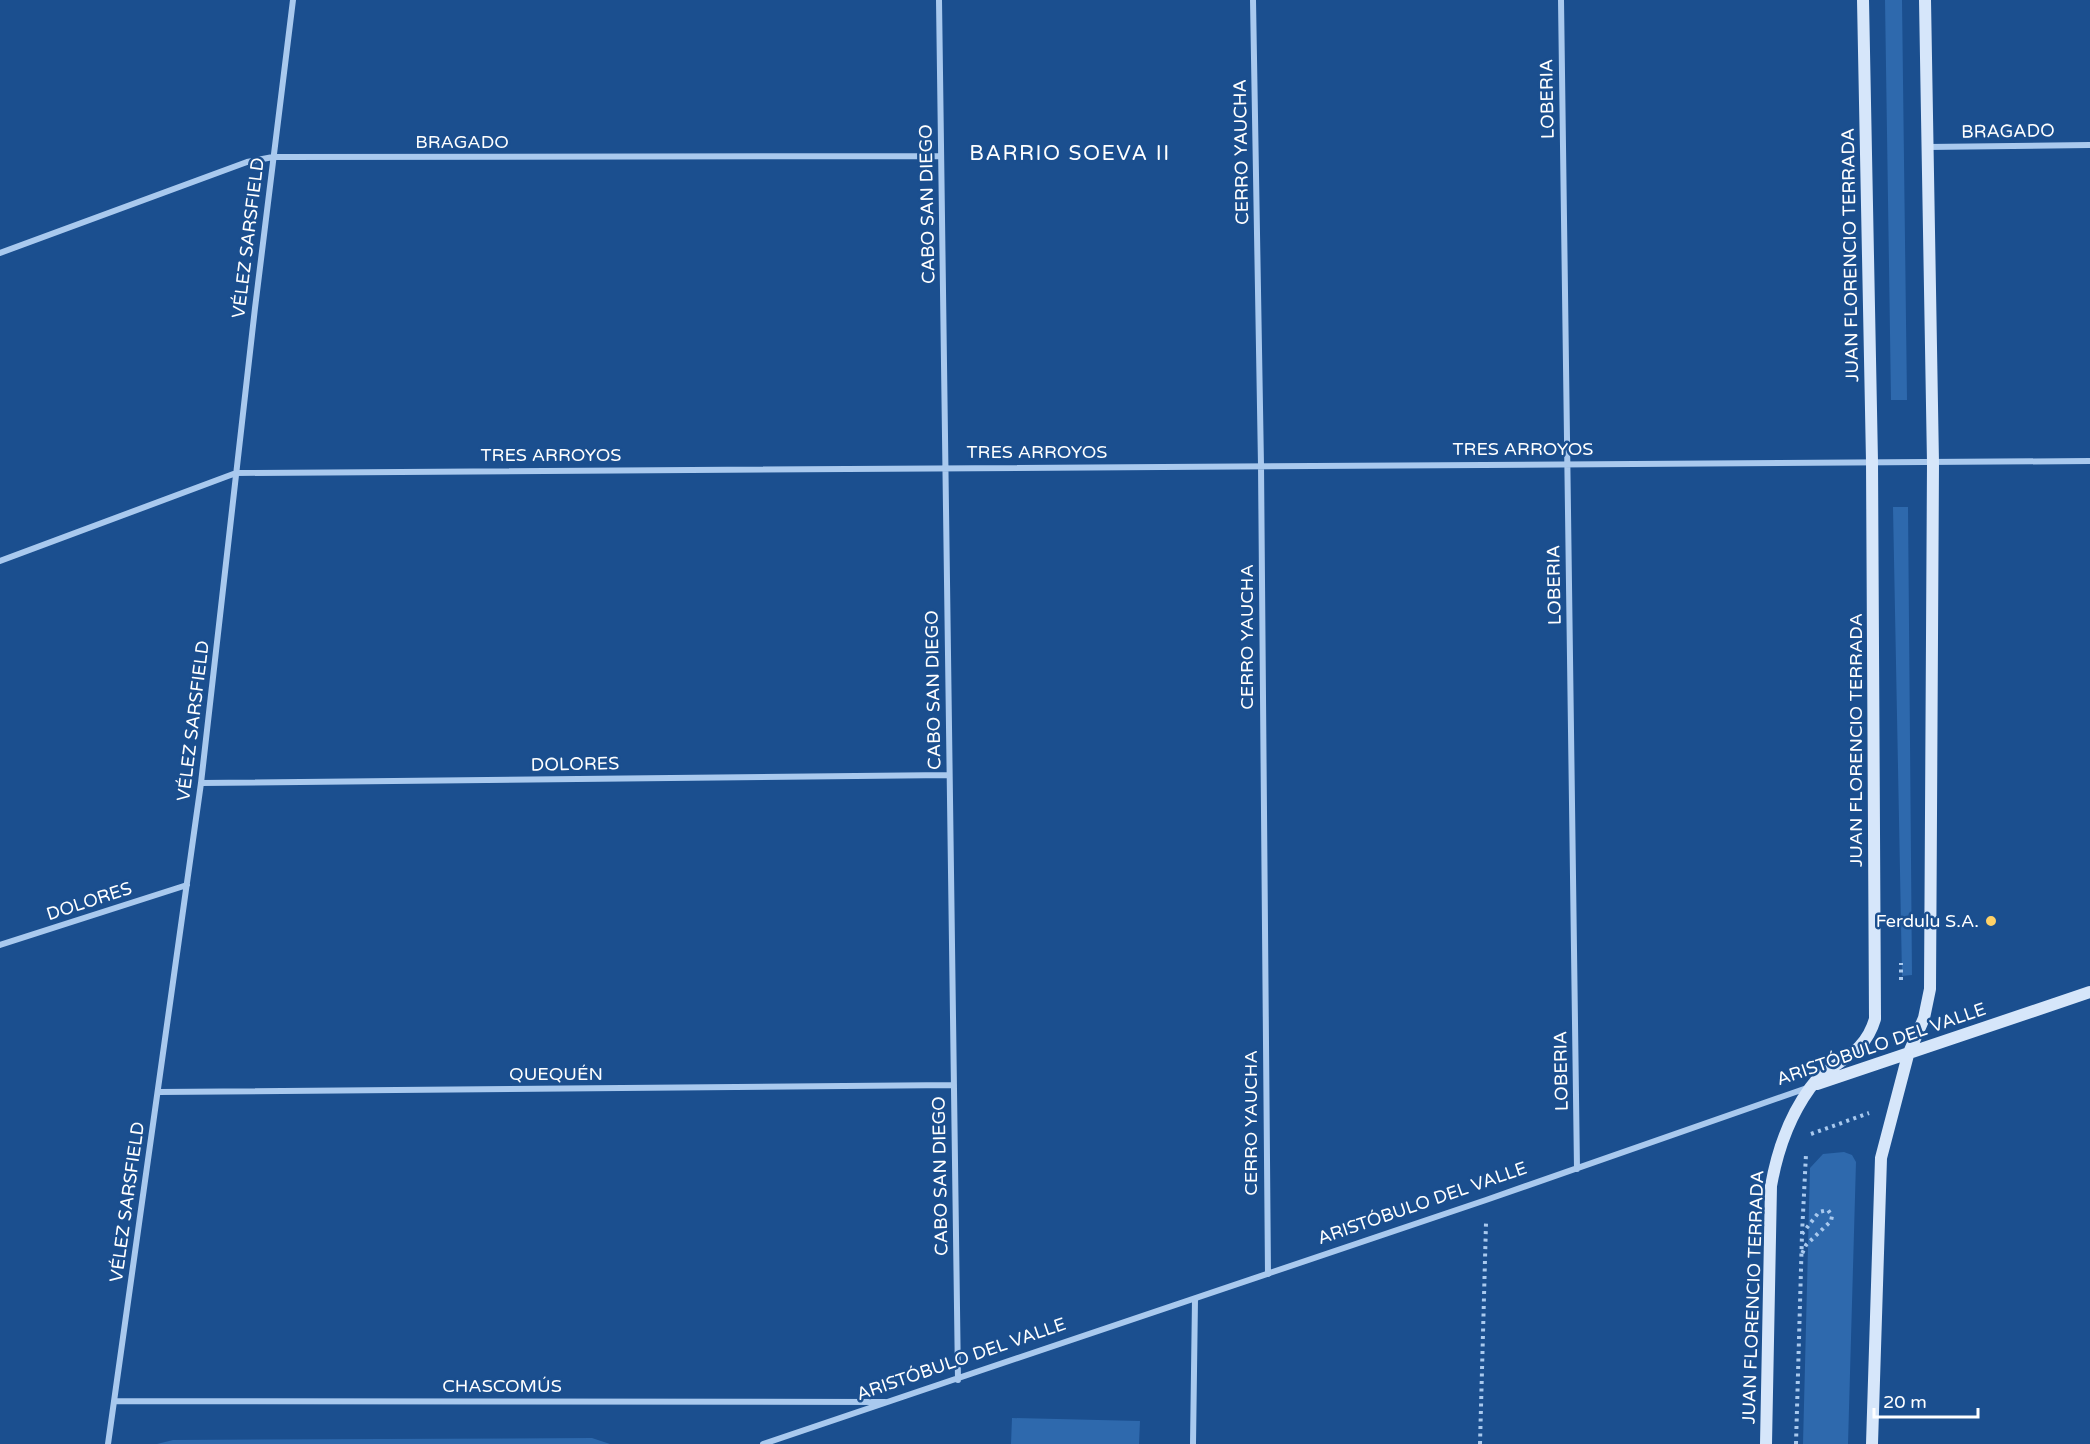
<svg xmlns="http://www.w3.org/2000/svg" width="2090" height="1444" font-family="'Varela Round',sans-serif">
  <style>
    .green { fill: #2e69ad }
    .lines { fill: none; stroke-linecap: round; stroke-linejoin: round }
    .path { stroke: #a9c9ee; stroke-width: 4; stroke-dasharray: 3 4.5; stroke-linecap: butt }
    .street { stroke: #a9c9ee; stroke-width: 6 }
    .secondary { stroke: #d6e6fa; stroke-width: 12 }
    .poi-dot { fill: #ffd166; stroke: #1b4f8f; stroke-width: 2 }
    .labels { text-anchor: middle; dominant-baseline: central; stroke-width: 5; stroke-linejoin: round; paint-order: stroke }
    .street-label { font-size: 18px; fill: #fff; stroke: #1b4f8f }
    .poi-label { font-size: 18px; fill: #fff; stroke: #1b4f8f; text-anchor: end }
    .quarter-label { font-size: 21px; letter-spacing: 1.5px; fill: #fff; stroke: #1b4f8f }
  </style>
  <rect width="100%" height="100%" fill="#1b4f8f"/>
  <path class="green" d="M1885 0H1902L1907 400H1891Z
    M1893 507H1908L1912 975 1902 976Z
    M1844 1152 1852 1155 1856 1162 1848 1444H1803L1810 1168 1823 1154Z
    M1012 1418 1140 1421 1139 1444H1011Z
    M592 1438 610 1444H157L173 1440Z"/>
  <g class="lines">
    <path class="path" d="M1901 980V963
      M1811 1134 1869 1113
      M1802 1234 1806 1154
      M1480 1444 1486 1223
      M1796 1444 1802 1234 1819 1212 1828 1210 1832 1216 1831 1221 1806 1245 1801 1256"/>
    <path class="street" d="M939 0 958 1380
      M1253 0 1261 465 1268 1274
      M1561 0 1577 1169
      M1927 147 2090 145
      M0 253 247 162 273 157 941 156
      M0 561 236 473 2090 461
      M201 783 949 775
      M0 945 187 885
      M158 1092 954 1085
      M114 1401 885 1402
      M108 1444 201 783 255 308 293 0
      M763 1444 1486 1200 1807 1088
      M1193 1444 1195 1299"/>
    <path class="secondary" d="M1817 1084 2090 992
      M1766 1444 1771 1186C1777 1152 1789 1117 1810 1088 1830 1060 1863 1060 1875 1019L1872 461 1863 0
      M1872 1444 1881 1158 1908 1055 1924 1018 1930 989 1933 463 1925 0"/>
  </g>
  <circle class="poi-dot" cx="1991" cy="921" r="6"/>
  <g class="labels">
    <g class="street-label">
      <text transform="translate(1547 99) rotate(-91)">LOBERIA</text>
      <text transform="translate(2008 131) rotate(-1)">BRAGADO</text>
      <text x="462" y="142">BRAGADO</text>
      <text transform="translate(1241 152) rotate(-91)">CERRO YAUCHA</text>
      <text transform="translate(927 204) rotate(-91)">CABO SAN DIEGO</text>
      <text transform="translate(248 238) rotate(-83)">VÉLEZ SARSFIELD</text>
      <text transform="translate(1850 255) rotate(-91)">JUAN FLORENCIO TERRADA</text>
      <text x="1523" y="449">TRES ARROYOS</text>
      <text x="1037" y="452">TRES ARROYOS</text>
      <text x="551" y="455">TRES ARROYOS</text>
      <text transform="translate(1554 585) rotate(-91)">LOBERIA</text>
      <text transform="translate(1247 637) rotate(-90)">CERRO YAUCHA</text>
      <text transform="translate(933 690) rotate(-91)">CABO SAN DIEGO</text>
      <text transform="translate(193 721) rotate(-83)">VÉLEZ SARSFIELD</text>
      <text transform="translate(1856 740) rotate(-90)">JUAN FLORENCIO TERRADA</text>
      <text transform="translate(575 764) rotate(-1)">DOLORES</text>
      <text transform="translate(89 901) rotate(-18)">DOLORES</text>
      <text transform="translate(1881 1044) rotate(-19)">ARISTÓBULO DEL VALLE</text>
      <text transform="translate(1561 1071) rotate(-91)">LOBERIA</text>
      <text x="556" y="1074">QUEQUÉN</text>
      <text transform="translate(1251 1123) rotate(-90)">CERRO YAUCHA</text>
      <text transform="translate(940 1176) rotate(-91)">CABO SAN DIEGO</text>
      <text transform="translate(127 1202) rotate(-82)">VÉLEZ SARSFIELD</text>
      <text transform="translate(1422 1203) rotate(-19)">ARISTÓBULO DEL VALLE</text>
      <text transform="translate(1753 1297) rotate(-88)">JUAN FLORENCIO TERRADA</text>
      <text transform="translate(961 1359) rotate(-19)">ARISTÓBULO DEL VALLE</text>
      <text x="502" y="1386">CHASCOMÚS</text>
    </g>
    <g class="poi-label">
      <text x="1979" y="921">Ferdulu S.A.</text>
    </g>
    <g class="quarter-label">
      <text x="1070" y="153">BARRIO SOEVA II</text>
    </g>
  </g>
  <path d="M1874 1408v9h104v-9" fill="none" stroke="#ffffff" stroke-width="3"/>
  <text x="1883" y="1408" font-size="18" fill="#ffffff" stroke="#1b4f8f" stroke-width="4.5" paint-order="stroke">20 m</text>
</svg>
